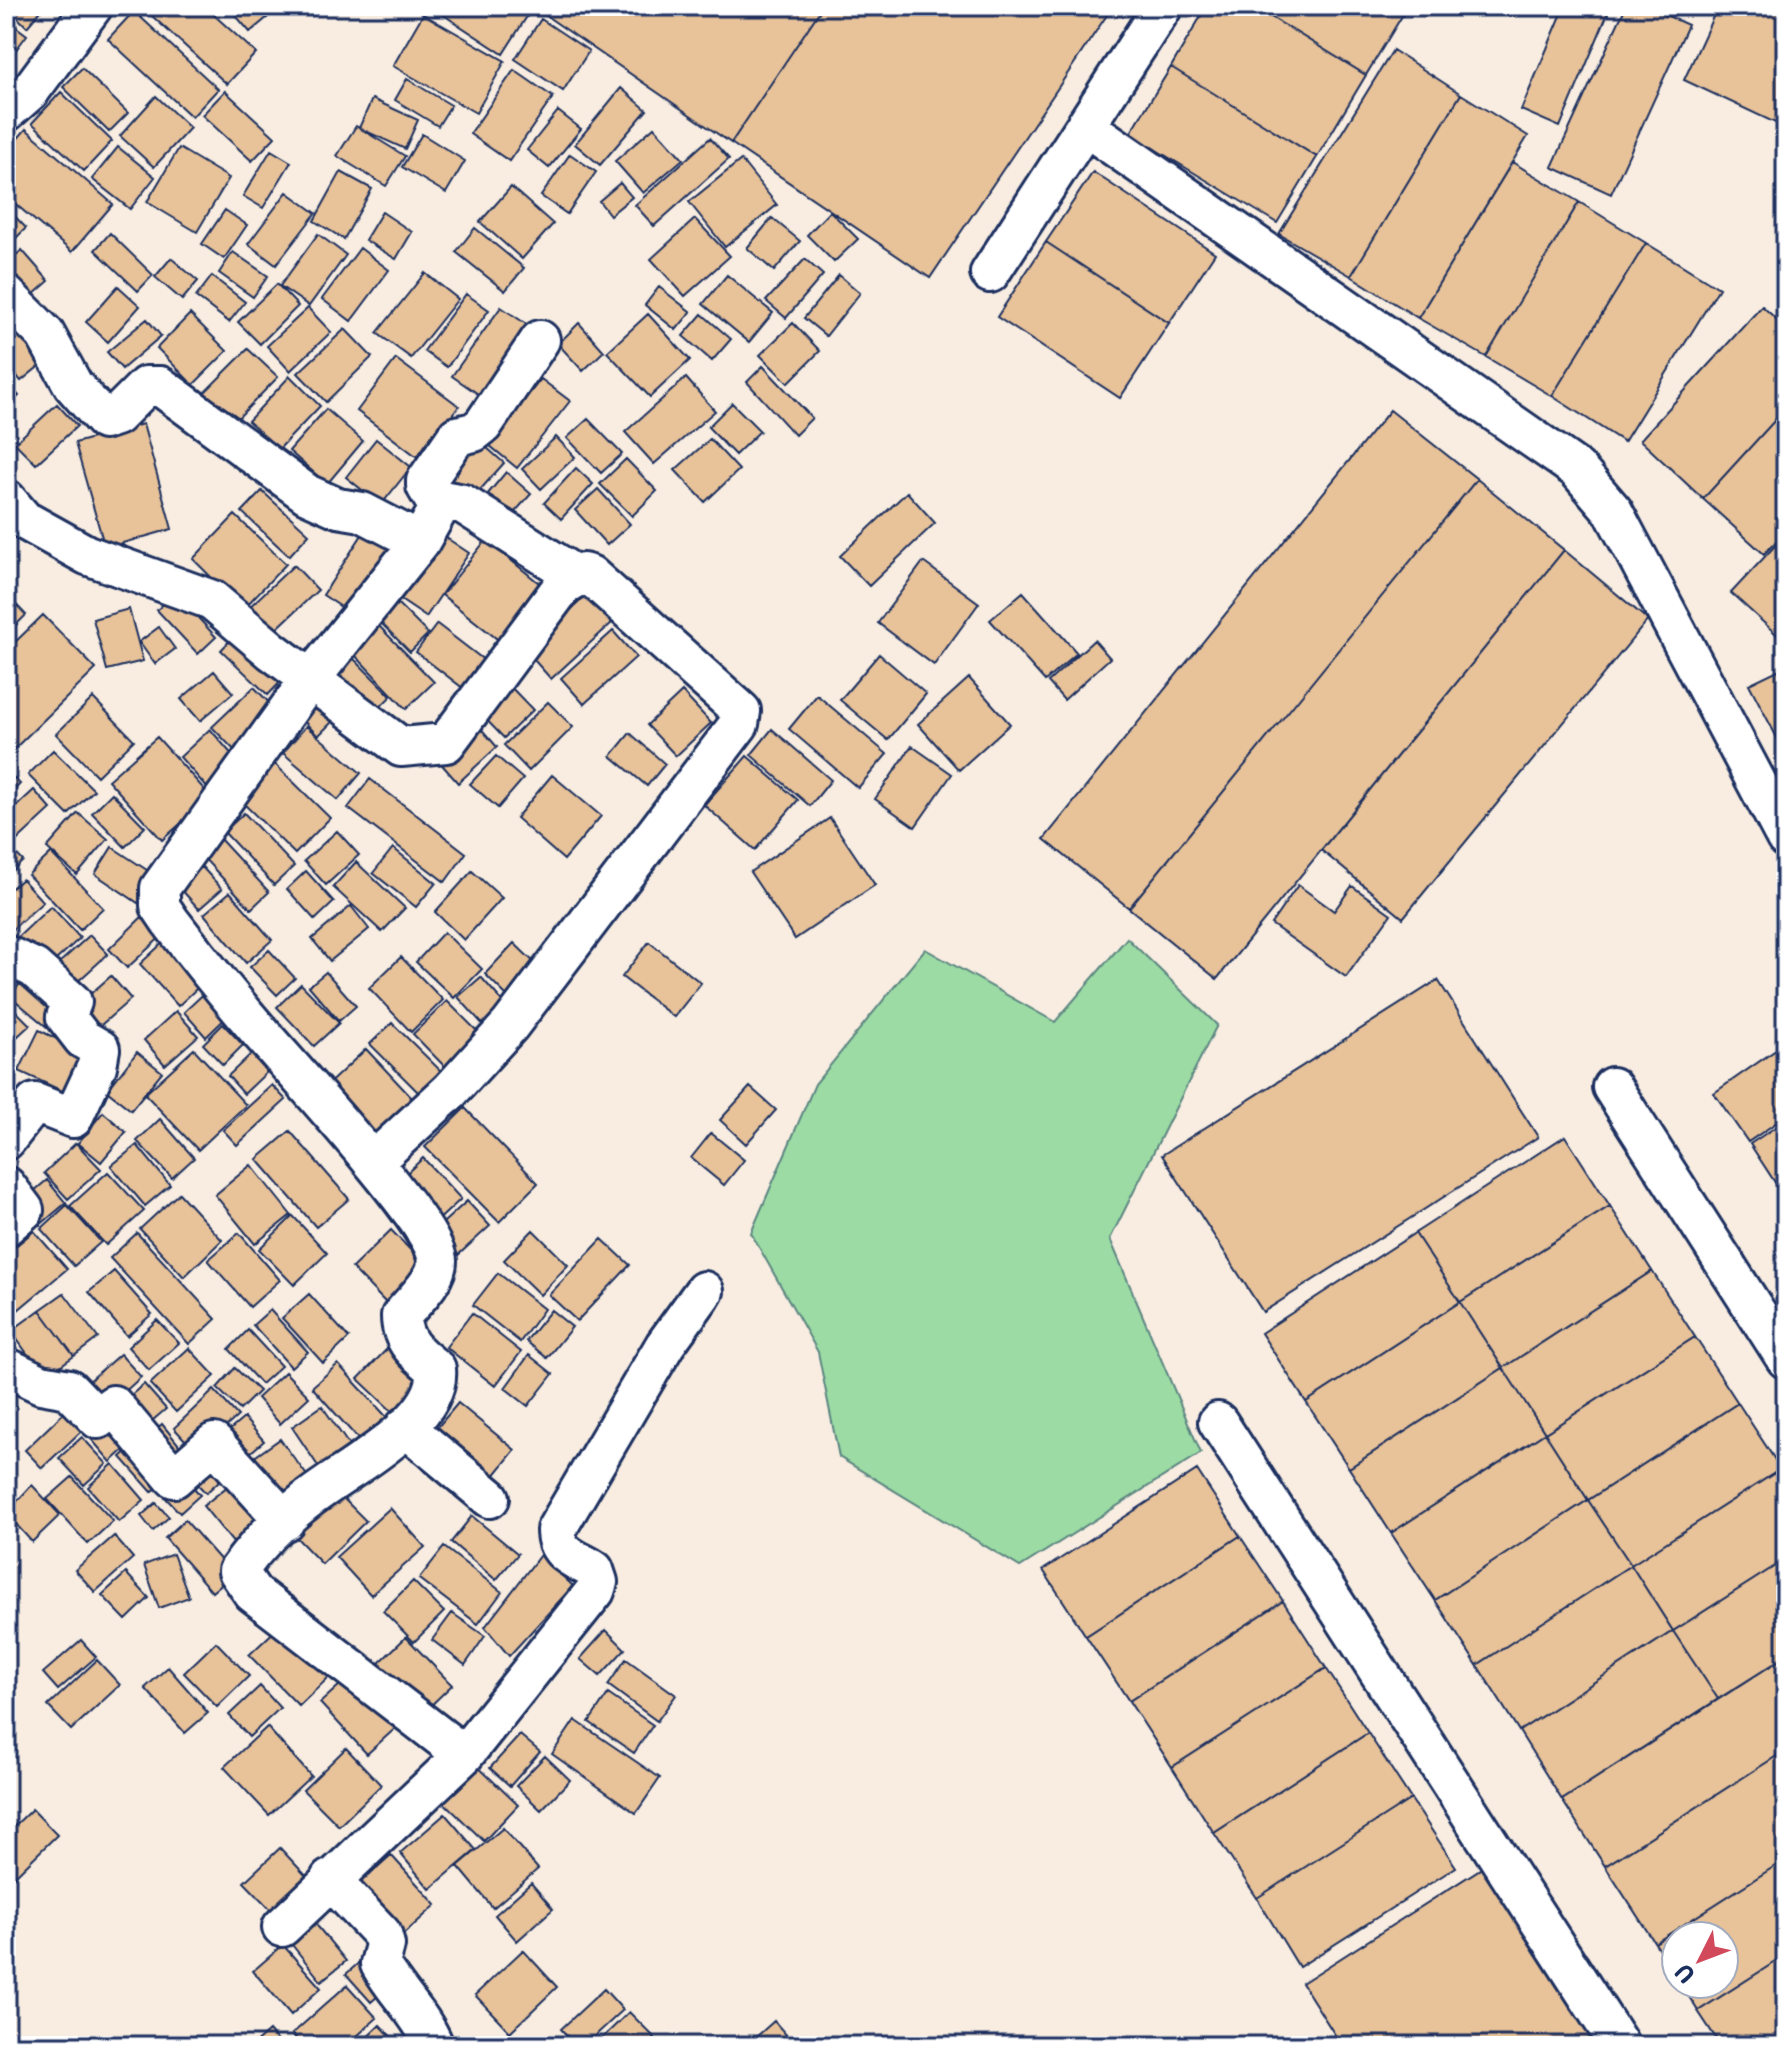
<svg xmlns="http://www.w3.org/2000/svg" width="1792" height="2052" font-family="'Playpen Sans',sans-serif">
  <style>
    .green { fill: #9cdba4; stroke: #5c8581; stroke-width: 2 }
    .building { fill: #e8c298; stroke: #1b2f5e; stroke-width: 2 }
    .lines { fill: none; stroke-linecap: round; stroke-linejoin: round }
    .minor-casing { stroke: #1b2f5e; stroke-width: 44 }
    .minor { stroke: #fff; stroke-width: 38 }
  </style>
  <rect width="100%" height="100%" fill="#f8ede0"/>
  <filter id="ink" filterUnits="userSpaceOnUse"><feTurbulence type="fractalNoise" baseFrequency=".0125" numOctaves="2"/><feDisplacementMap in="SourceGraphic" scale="16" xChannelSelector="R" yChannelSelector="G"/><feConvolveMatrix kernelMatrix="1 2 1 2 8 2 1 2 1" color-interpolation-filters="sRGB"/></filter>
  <g filter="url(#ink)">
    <path class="green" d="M1127 938 1217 1025 1110 1239 1201 1453 1020 1567 839 1457 818 1352 751 1233 815 1084 925 949 1055 1022Z"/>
    <path class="building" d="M6 6H45L27 27Z
      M141 6H204L256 53 227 84Z
      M236 6H281L250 32 231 10Z
      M430 6H524L531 10 503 54Z
      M532 6H823L731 143Z
      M823 6H1113L930 278 731 143Z
      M1207 6H1253L1366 75 1317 157 1171 67Z
      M1253 6H1408L1366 75Z
      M1565 6H1611L1560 127 1521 110Z
      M1626 6H1646L1688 25 1611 194 1552 167Z
      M1718 6H1786V128L1684 80Z
      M134 11 218 89 192 117 108 39Z
      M423 14 505 61 476 113 393 66Z
      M6 19 27 35 6 63Z
      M541 19 589 51 563 91 515 59Z
      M1393 50 1461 94 1351 276 1279 234Z
      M1171 67 1317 157 1277 223 1130 134Z
      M82 68 128 113 109 132 63 87Z
      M514 70 553 97 509 161 470 134Z
      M407 79 451 105 438 126 395 100Z
      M621 88 647 110 600 165 575 144Z
      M225 91 275 137 252 161 202 115Z
      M61 92 112 141 84 171 32 123Z
      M1461 94 1528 136 1418 318 1351 276Z
      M156 96 190 128 154 167 120 136Z
      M372 99 418 120 405 149 359 128Z
      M558 111 581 129 549 168 527 150Z
      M356 126 405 156 386 186 337 156Z
      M654 127 683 159 643 193 615 161Z
      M26 129 113 204 72 252 6 196V152Z
      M422 134 465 161 446 193 402 167Z
      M710 138 729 159 654 226 635 205Z
      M118 147 155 177 130 209 92 179Z
      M179 148 229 178 197 232 147 202Z
      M271 150 291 162 263 208 243 196Z
      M570 154 596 172 567 214 541 196Z
      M741 160 777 205 725 247 689 202Z
      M1512 162 1579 202 1486 357 1418 318Z
      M341 172 372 189 344 239 314 221Z
      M1093 172 1215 253 1169 323 1046 242Z
      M620 183 632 197 610 215 599 201Z
      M511 187 553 224 522 259 480 222Z
      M287 192 316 213 276 265 248 244Z
      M1579 202 1646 243 1552 396 1486 357Z
      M6 207 26 228 6 248Z
      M225 210 247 225 224 259 202 244Z
      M830 211 858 239 834 262 807 235Z
      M382 212 412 232 396 259 365 240Z
      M772 218 800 241 774 271 747 248Z
      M695 219 730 256 685 296 651 259Z
      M475 228 524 268 505 291 456 252Z
      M110 233 153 275 138 291 95 250Z
      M318 234 346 255 309 306 280 286Z
      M1046 242 1169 323 1120 398 997 317Z
      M1646 243 1719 288 1624 442 1552 396Z
      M360 248 389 270 351 321 322 299Z
      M22 250 49 281 26 301 6 279V264Z
      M233 252 268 276 253 297 219 273Z
      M171 258 198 281 182 300 155 277Z
      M805 259 823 275 786 318 766 301Z
      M425 273 458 299 411 358 377 333Z
      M727 275 773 313 749 342 703 304Z
      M839 275 860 293 826 336 804 318Z
      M212 276 245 302 229 322 196 297Z
      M277 284 298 306 260 344 238 322Z
      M118 286 140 306 108 342 86 322Z
      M659 287 691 312 676 330 645 305Z
      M466 294 489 310 447 367 424 351Z
      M1762 306 1786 328V408L1703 499 1640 440Z
      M501 307 535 330 487 400 452 376Z
      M308 308 331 332 290 371 267 346Z
      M190 314 227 351 193 385 157 348Z
      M648 314 690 360 650 397 607 352Z
      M702 314 731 339 712 361 683 336Z
      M147 319 161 336 122 369 107 352Z
      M579 323 604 351 583 371 558 344Z
      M793 323 820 351 788 383 760 355Z
      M345 329 372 357 326 402 298 373Z
      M18 332 43 363 21 381 6 362V342Z
      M248 349 278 377 231 425 201 396Z
      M396 359 459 406 420 459 357 411Z
      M763 366 812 418 795 435 747 382Z
      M290 376 320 406 279 449 248 421Z
      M686 378 715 411 654 464 625 432Z
      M541 379 570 401 517 468 489 445Z
      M6 381 19 396 6 408Z
      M732 403 760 431 735 455 708 427Z
      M57 404 77 426 36 464 15 443Z
      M1786 408V531L1764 554 1703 499Z
      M326 409 363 441 327 484 289 451Z
      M1390 410 1477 479 1129 908 1044 839Z
      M588 419 622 454 601 473 567 438Z
      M143 424 172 529 105 548 75 443Z
      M556 437 575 457 541 489 522 469Z
      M376 439 411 467 381 505 346 477Z
      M477 439 504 463 472 499 445 476Z
      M710 439 739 470 705 502 675 470Z
      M626 459 657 491 632 516 600 484Z
      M576 468 593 484 561 519 544 503Z
      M506 472 531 494 506 522 482 501Z
      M1477 479 1564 550 1217 979 1129 908Z
      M598 489 630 524 607 545 575 510Z
      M262 491 309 534 289 556 242 512Z
      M907 492 935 523 869 586 840 556Z
      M235 515 286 564 243 609 193 559Z
      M369 524 399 544 352 614 323 595Z
      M439 533 469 553 426 617 396 597Z
      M1786 534V643L1731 593Z
      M486 540 550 592 506 646 442 595Z
      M1564 550 1648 620 1403 918 1321 850Z
      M923 562 979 603 934 665 878 623Z
      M294 565 318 590 269 636 245 611Z
      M1023 592 1077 653 1045 681 990 620Z
      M175 593 216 637 198 654 157 610Z
      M6 594 26 615 6 635Z
      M588 594 614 621 551 679 526 651Z
      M397 603 428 634 410 652 379 621Z
      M129 609 143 661 107 670 93 619Z
      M43 615 96 669 12 751 6 745V651Z
      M437 624 489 664 468 692 416 652Z
      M379 626 434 682 406 709 352 652Z
      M159 627 175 649 155 664 139 642Z
      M241 629 288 674 268 695 221 650Z
      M613 631 636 657 584 704 561 678Z
      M1094 640 1110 658 1064 700 1048 682Z
      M349 654 391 696 367 720 325 677Z
      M879 654 926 694 888 740 840 700Z
      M1786 666V755L1749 684Z
      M214 671 233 693 200 721 181 699Z
      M969 678 1010 724 959 770 918 724Z
      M505 681 533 710 504 738 476 709Z
      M254 687 279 713 238 754 212 727Z
      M682 692 711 723 676 756 647 725Z
      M322 694 341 713 318 736 299 716Z
      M817 695 887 754 858 788 789 729Z
      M93 698 134 740 97 776 56 734Z
      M548 702 573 727 529 771 504 745Z
      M477 724 497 747 458 783 437 759Z
      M306 726 361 773 338 800 283 753Z
      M210 729 240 764 210 791 180 757Z
      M772 729 831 780 810 806 751 755Z
      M630 733 665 764 647 786 611 756Z
      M157 737 211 797 162 840 108 780Z
      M912 746 952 774 915 827 875 799Z
      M53 750 94 790 68 815 28 775Z
      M496 756 523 779 498 808 470 784Z
      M747 756 798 800 755 850 704 805Z
      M275 764 330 818 295 854 240 800Z
      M6 770 20 784 6 799Z
      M552 775 601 816 564 860 516 818Z
      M370 779 466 853 445 882 348 808Z
      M34 790 51 809 12 845 6 838V816Z
      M112 793 145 827 125 847 92 813Z
      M78 813 108 839 77 875 47 848Z
      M244 813 294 866 274 885 224 832Z
      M830 818 875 885 795 939 750 872Z
      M337 831 359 855 326 885 304 861Z
      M220 839 269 892 251 909 202 856Z
      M6 843 23 861 6 877Z
      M112 847 156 876 138 903 95 874Z
      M393 848 436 883 416 907 373 873Z
      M51 853 103 908 80 930 28 875Z
      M356 862 405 908 382 932 333 887Z
      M202 867 222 889 199 909 179 887Z
      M306 871 334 902 315 920 287 889Z
      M472 871 502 898 464 940 435 912Z
      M22 879 43 902 6 935V893Z
      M1298 885 1334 911 1352 886 1391 914 1346 977 1271 924Z
      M230 892 272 940 246 963 204 914Z
      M51 906 80 938 43 972 14 941Z
      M351 906 369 929 330 961 312 939Z
      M146 913 165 933 127 968 109 949Z
      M444 932 482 969 454 998 416 962Z
      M90 935 108 954 65 993 47 974Z
      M170 936 208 978 178 1006 140 964Z
      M649 942 701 983 674 1017 622 977Z
      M514 943 541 969 511 1000 485 974Z
      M269 950 295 978 277 995 250 967Z
      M401 957 443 1000 411 1032 369 988Z
      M31 970 70 1002 48 1028 10 996Z
      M326 972 356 1006 339 1021 309 986Z
      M111 976 131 999 87 1037 67 1014Z
      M481 977 510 1010 487 1029 458 997Z
      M1438 980 1538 1137 1263 1312 1162 1155Z
      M301 984 339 1023 314 1046 277 1007Z
      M212 986 234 1010 206 1037 184 1012Z
      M6 1001 30 1025 7 1046 6 1045Z
      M447 1001 484 1038 450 1072 413 1034Z
      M176 1011 198 1036 165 1065 144 1040Z
      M392 1023 448 1078 427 1101 370 1044Z
      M223 1024 243 1045 223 1065 203 1044Z
      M39 1030 91 1056 73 1096 19 1071Z
      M1786 1043V1116L1748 1142 1714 1093Z
      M194 1049 246 1105 198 1150 145 1094Z
      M366 1049 412 1098 368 1139 322 1090Z
      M137 1052 162 1072 131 1110 107 1091Z
      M251 1054 267 1072 244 1094 228 1076Z
      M272 1085 286 1100 237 1145 223 1130Z
      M750 1087 776 1110 746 1144 720 1120Z
      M465 1108 538 1183 499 1222 425 1147Z
      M103 1112 126 1132 101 1162 78 1143Z
      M160 1119 194 1158 172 1178 137 1141Z
      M1786 1120V1186L1780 1190 1750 1144Z
      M290 1131 349 1199 316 1227 257 1159Z
      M711 1133 744 1160 724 1185 691 1158Z
      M1565 1136 1610 1206 1460 1302 1415 1233Z
      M76 1143 101 1169 68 1199 44 1173Z
      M137 1145 170 1185 145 1206 111 1166Z
      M423 1158 461 1199 432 1226 394 1185Z
      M251 1165 291 1215 255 1244 215 1195Z
      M108 1172 144 1211 106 1245 70 1206Z
      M47 1180 66 1203 40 1225 21 1202Z
      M179 1193 222 1240 184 1277 140 1229Z
      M467 1201 490 1226 456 1257 433 1232Z
      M67 1205 101 1242 74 1266 41 1229Z
      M1610 1206 1652 1271 1503 1368 1460 1302Z
      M293 1216 327 1253 294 1285 259 1249Z
      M391 1230 424 1264 385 1302 352 1268Z
      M533 1230 568 1265 540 1295 504 1260Z
      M34 1231 67 1269 6 1320V1254Z
      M137 1233 216 1319 189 1344 110 1258Z
      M239 1233 280 1280 250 1307 208 1260Z
      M1415 1233 1460 1302 1306 1402 1261 1333Z
      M602 1239 630 1265 577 1321 549 1295Z
      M114 1271 152 1314 127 1336 89 1292Z
      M1652 1271 1695 1337 1545 1433 1503 1368Z
      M498 1273 544 1309 520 1342 473 1305Z
      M64 1293 98 1338 74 1356 40 1310Z
      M309 1294 349 1338 323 1363 282 1318Z
      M1460 1302 1503 1368 1349 1468 1306 1402Z
      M40 1310 74 1356 44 1377 11 1331Z
      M270 1310 308 1352 291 1367 253 1325Z
      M551 1310 572 1327 547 1358 526 1341Z
      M472 1313 521 1352 495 1386 446 1347Z
      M157 1320 179 1343 149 1370 128 1347Z
      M248 1330 281 1366 261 1384 229 1349Z
      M1695 1337 1738 1403 1588 1500 1545 1433Z
      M189 1348 215 1376 176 1412 150 1384Z
      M388 1348 427 1386 397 1416 358 1379Z
      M120 1354 141 1377 100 1414 79 1390Z
      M529 1355 553 1374 528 1406 505 1388Z
      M338 1364 393 1424 366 1448 312 1387Z
      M235 1368 259 1391 240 1410 217 1388Z
      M1503 1368 1545 1433 1391 1533 1349 1468Z
      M285 1372 309 1397 280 1424 257 1398Z
      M144 1384 166 1409 139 1432 117 1407Z
      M214 1390 238 1416 197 1453 174 1428Z
      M458 1403 515 1450 489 1482 431 1435Z
      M1738 1403 1781 1469 1631 1565 1588 1500Z
      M73 1404 91 1422 42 1468 25 1450Z
      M322 1406 355 1454 324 1475 292 1427Z
      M111 1411 136 1439 111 1462 86 1433Z
      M244 1418 264 1441 238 1463 218 1440Z
      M162 1424 191 1460 145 1439Z
      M1545 1433 1588 1500 1435 1600 1391 1533Z
      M82 1437 107 1464 84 1485 59 1458Z
      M280 1439 314 1485 280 1510 246 1463Z
      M136 1443 168 1478 152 1492 121 1457Z
      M212 1448 232 1469 206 1493 186 1472Z
      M113 1464 144 1500 119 1522 88 1487Z
      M1781 1469 1786 1477V1559L1673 1631 1631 1565Z
      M1197 1470 1240 1536 1086 1636 1043 1570Z
      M184 1476 200 1495 180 1513 163 1495Z
      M72 1477 113 1521 88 1544 47 1499Z
      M238 1478 273 1521 239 1550 203 1506Z
      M32 1485 60 1515 32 1542 6 1513Z
      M336 1491 366 1521 322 1564 292 1533Z
      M1588 1500 1631 1565 1477 1665 1435 1600Z
      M156 1503 169 1517 153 1531 141 1516Z
      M390 1508 425 1547 371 1595 336 1557Z
      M472 1516 518 1554 496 1580 451 1542Z
      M185 1520 233 1574 212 1592 165 1538Z
      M114 1536 133 1558 95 1592 75 1570Z
      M1240 1536 1283 1601 1129 1701 1086 1636Z
      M444 1547 502 1592 478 1624 419 1579Z
      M173 1554 189 1597 159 1608 144 1565Z
      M540 1555 573 1586 509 1656 485 1627Z
      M1786 1559V1656L1718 1699 1673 1631Z
      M1631 1565 1673 1631 1519 1731 1477 1665Z
      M126 1573 149 1598 126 1620 102 1595Z
      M413 1581 444 1612 414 1642 383 1611Z
      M1283 1601 1326 1668 1172 1767 1129 1701Z
      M452 1613 485 1636 465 1665 432 1640Z
      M281 1625 330 1676 299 1706 249 1655Z
      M606 1630 625 1649 600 1676 580 1659Z
      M1673 1631 1718 1699 1562 1800 1519 1731Z
      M406 1637 452 1685 423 1713 377 1665Z
      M81 1640 96 1657 58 1690 43 1673Z
      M216 1642 249 1676 217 1707 184 1673Z
      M1786 1656V1750L1605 1866 1562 1800Z
      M626 1659 676 1695 657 1721 608 1685Z
      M97 1660 120 1685 71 1730 48 1706Z
      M168 1667 208 1713 185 1733 145 1688Z
      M1326 1668 1368 1733 1214 1833 1172 1767Z
      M352 1674 399 1725 367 1754 320 1703Z
      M260 1686 280 1708 249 1737 229 1715Z
      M608 1694 653 1725 634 1753 589 1722Z
      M575 1720 660 1778 636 1813 552 1754Z
      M267 1727 311 1776 269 1815 224 1767Z
      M1368 1733 1411 1799 1257 1898 1214 1833Z
      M520 1735 540 1752 510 1786 490 1768Z
      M346 1748 381 1785 339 1826 303 1790Z
      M1786 1750V1859L1655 1943 1605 1866Z
      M545 1756 570 1780 541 1810 516 1786Z
      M471 1760 518 1805 484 1841 437 1796Z
      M1411 1799 1456 1867 1299 1967 1257 1898Z
      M32 1809 57 1835 13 1878 6 1871V1834Z
      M445 1814 476 1850 430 1889 400 1853Z
      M503 1828 538 1869 493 1908 458 1866Z
      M280 1848 308 1878 272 1911 244 1882Z
      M391 1855 436 1905 395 1942 350 1892Z
      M1786 1859V1955L1698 2011 1681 1984H1724V1936H1676V1975L1655 1943Z
      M1488 1864 1604 2046H1342L1302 1983Z
      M531 1883 553 1909 517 1941 495 1915Z
      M314 1922 346 1961 321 1981 289 1941Z
      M283 1945 321 1988 291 2015 253 1971Z
      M523 1950 557 1987 510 2032 475 1995Z
      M1786 1955V2046H1721L1698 2011Z
      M361 1961 386 1989 371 2002 346 1974Z
      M347 1985 377 2018 346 2046H303L292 2034Z
      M604 1989 623 2010 584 2046H576L561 2029Z
      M629 2012 655 2038 648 2046H594Z
      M774 2021 796 2046H746Z
      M380 2025 400 2046H358Z
      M269 2031 282 2046H252Z"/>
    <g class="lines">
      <g class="minor-casing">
        <path id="minor" d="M6 112 30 91 93 6
          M1085 126 1577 469 1613 511 1786 838
          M990 273 1163 6
          M6 295 45 334 73 385 104 420 116 416 146 386H160L307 494 338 508 362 512 420 542
          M6 499 24 520 87 555 212 600 272 651 401 747 446 743 562 587 583 573 590 575 741 711 739 724 510 1025 450 1091 373 1162
          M436 499 463 504 575 575
          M6 955 34 968 72 1002 66 1017 83 1039 100 1049 97 1066 73 1118 35 1103 6 1140
          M1612 1087 1786 1359
          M6 1186 24 1210 6 1226
          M6 1367 41 1384 69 1389 98 1419 113 1405 174 1478 214 1443 285 1521
          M1218 1422 1620 2046
          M405 1427 490 1498
          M464 1755 253 1593 238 1571C255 1547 279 1522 302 1504 339 1472 442 1424 436 1369 417 1354 401 1342 401 1316 412 1302 437 1281 437 1261 438 1227 289 1066 259 1031 228 995 199 959 170 921L160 906V888L305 686 420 542 439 508 426 486V481L457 436 474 432 483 425 540 340
          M330 1879 382 1934 385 1945 380 1964C396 1993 421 2014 434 2046
          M282 1927 464 1755 595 1591 598 1582 594 1570C575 1558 556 1555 556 1530L665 1345 704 1291"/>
      </g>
      <use href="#minor" class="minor"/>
    </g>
  </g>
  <rect width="1792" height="2052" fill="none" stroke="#fff" stroke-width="32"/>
  <rect x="16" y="16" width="1760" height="2020" fill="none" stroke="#1b2f5e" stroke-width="3" filter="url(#ink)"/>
  <g transform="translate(1700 1960) rotate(228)"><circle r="38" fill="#ffffff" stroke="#a4acbf" stroke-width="2"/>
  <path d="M0-6L14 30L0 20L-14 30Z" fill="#d1495b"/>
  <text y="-12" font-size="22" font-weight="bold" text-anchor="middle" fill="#1b2f5e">U</text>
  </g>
</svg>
